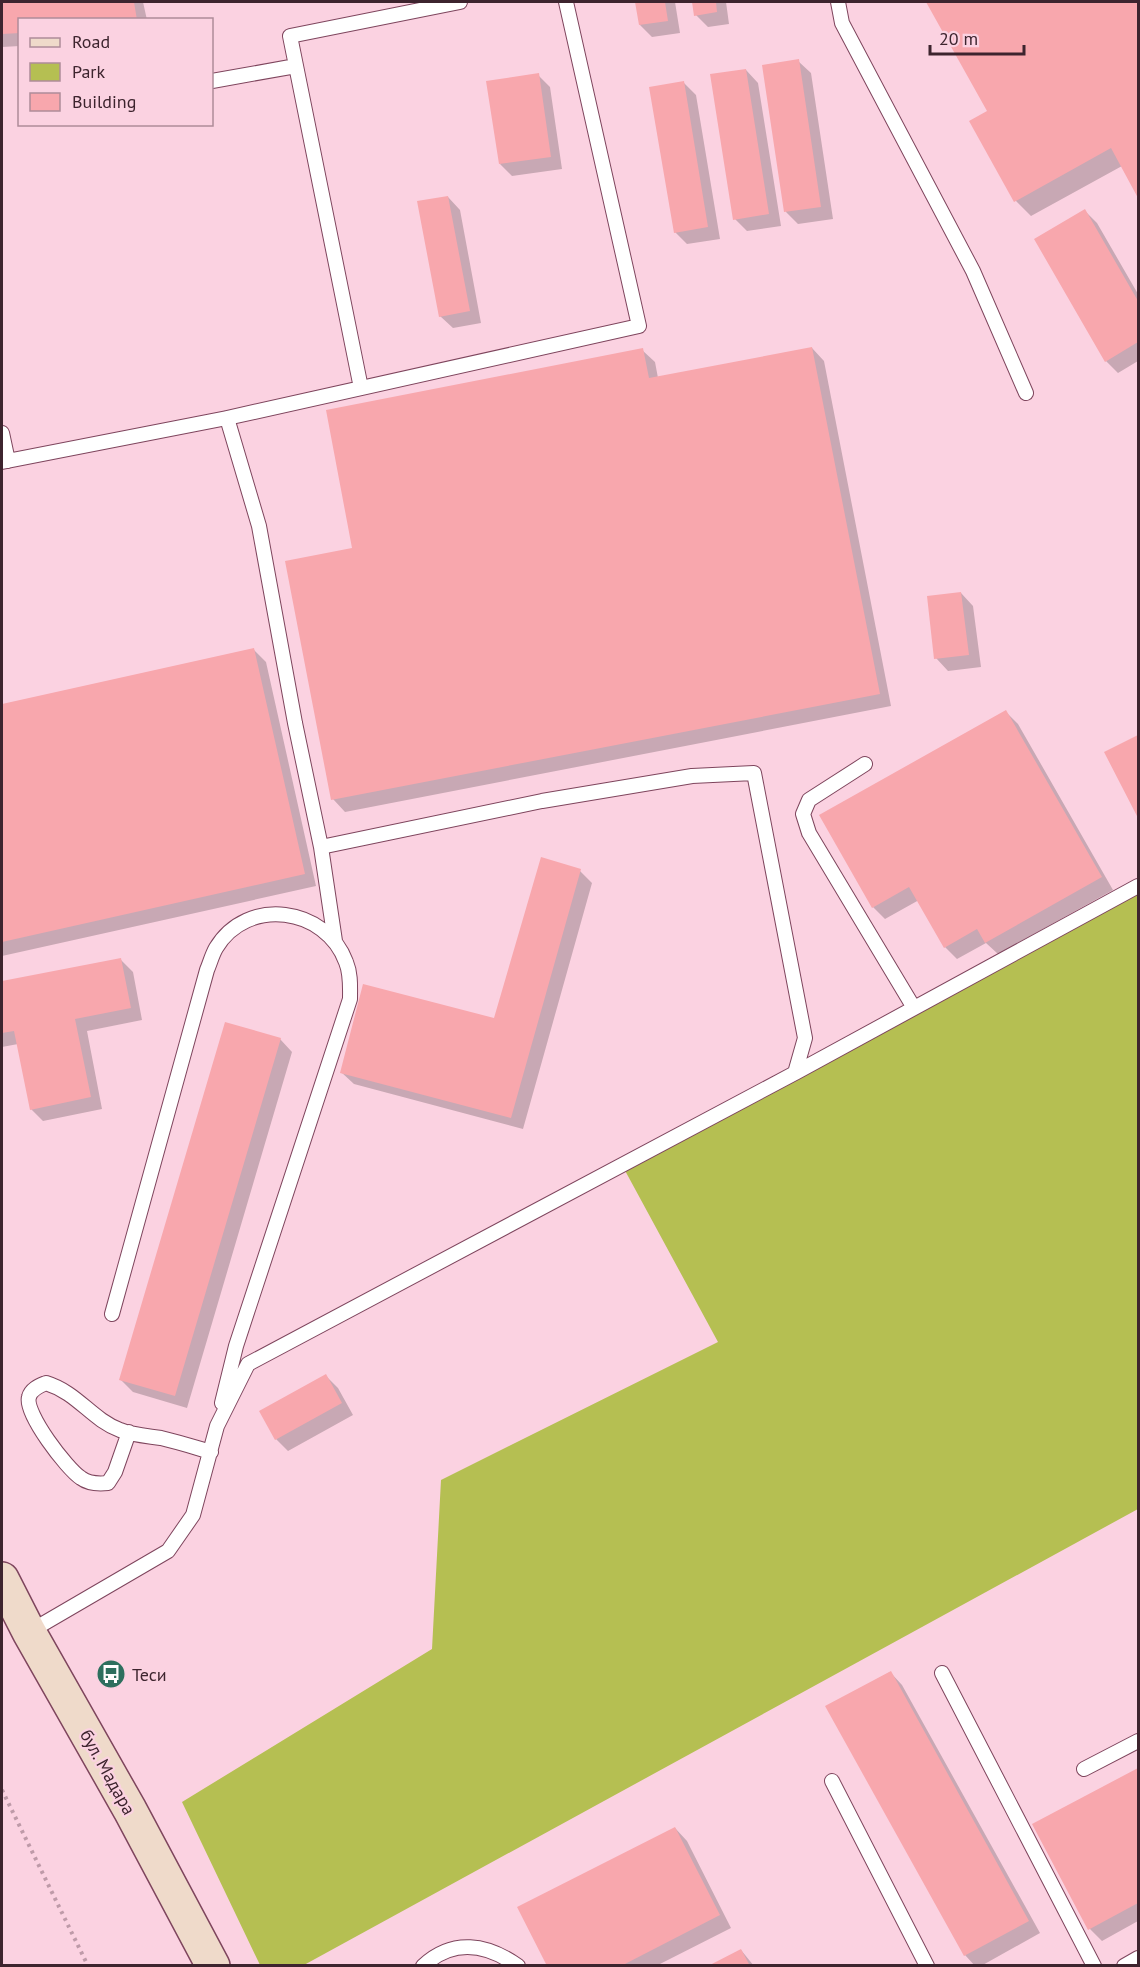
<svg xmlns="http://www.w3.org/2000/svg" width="1140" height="1967" font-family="'PT Sans',sans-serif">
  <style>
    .green { fill: #b5bf52 }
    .shadow { fill: #0003 }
    .building { fill: #f8a7ad }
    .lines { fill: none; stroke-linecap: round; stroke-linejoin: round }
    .lane-casing { stroke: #7e455d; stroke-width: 16 }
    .secondary-casing { stroke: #7e455d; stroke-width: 36 }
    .path { stroke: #be9aa8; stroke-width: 4; stroke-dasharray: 3 4.5; stroke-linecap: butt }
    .lane { stroke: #fff; stroke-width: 14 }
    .secondary { stroke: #efdaca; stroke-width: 33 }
    .labels { text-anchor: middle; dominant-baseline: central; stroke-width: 4.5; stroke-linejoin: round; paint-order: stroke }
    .poi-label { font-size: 18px; fill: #3d242e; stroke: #fbd2e1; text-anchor: start }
    .street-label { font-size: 18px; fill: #3d242e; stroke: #fbd2e1 }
  </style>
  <rect width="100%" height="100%" fill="#fbd2e1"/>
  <path class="green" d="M1138 886V1509L304 1965H260L182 1802 432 1649 441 1480 718 1342 622 1165Z"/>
  <path class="shadow" d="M2 2H143L147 20H20V46L2 47Z
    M637 2H675L680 33 652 37 640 25Z
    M694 2H726L729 24 708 27 696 15Z
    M928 2H1138V195L1122 166 1031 216 1016 201 989 112Z
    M798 61 811 73 833 219 798 224 786 212 764 66Z
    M746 70 758 83 781 226 747 231 735 219Z
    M538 75 550 87 562 169 512 176 500 164Z
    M683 82 696 95 720 239 687 244 675 232Z
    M448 197 460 210 481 323 453 328 440 316Z
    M1085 211 1097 223 1138 294V361L1118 373 1106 361Z
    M812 348 824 361 891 706 345 812 333 799 354 550 642 350 655 362 658 378Z
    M961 593 973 606 981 667 948 671 936 658Z
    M254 650 266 662 316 886 2 956V706Z
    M1006 712 1018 724 1113 890 998 954 986 943 957 959 945 947 919 900 885 919 873 907Z
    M1138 736V815L1106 752Z
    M580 871 592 883 523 1129 354 1084 341 1072 495 1020Z
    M121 960 133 972 142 1020 87 1031 102 1109 43 1121 31 1109 18 1044 2 1047V983Z
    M280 1039 292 1052 187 1408 133 1392 121 1380Z
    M326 1376 338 1388 353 1415 288 1451 276 1439Z
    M890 1672 902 1685 1040 1933 981 1966H975L965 1955 827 1707Z
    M1138 1770V1921L1102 1941 1090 1929 1034 1825Z
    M675 1828 687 1841 731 1928 656 1966H549Z
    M741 1950 754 1966H711Z"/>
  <path class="building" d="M2 2H134L137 20H20V33L2 34Z
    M635 2H665L668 21 639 25Z
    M692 2H716L717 12 694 16Z
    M926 2H1138V198L1111 148 1014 202 969 121 987 111Z
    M799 59 821 207 784 212 762 65Z
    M746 69 769 214 733 220 710 74Z
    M539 73 551 157 499 164 486 81Z
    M684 81 708 227 674 233 649 87Z
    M448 196 470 311 439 317 417 201Z
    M1085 209 1138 301V342L1105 362 1034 239Z
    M812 347 880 694 331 800 285 561 352 548 326 410 643 348 649 378Z
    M961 592 969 655 934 659 927 596Z
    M254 648 305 874 2 942V704Z
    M1006 710 1102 877 985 943 977 929 944 948 909 887 872 908 819 815Z
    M1138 735V818L1104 752Z
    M541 857 581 869 511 1118 340 1073 363 984 494 1018Z
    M121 958 131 1008 75 1019 91 1097 30 1110 14 1031 2 1033V981Z
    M225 1022 281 1038 175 1396 119 1380Z
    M326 1374 342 1403 275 1440 259 1411Z
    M891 1671 1029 1921 964 1956 825 1706Z
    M1138 1768V1903L1088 1930 1032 1824Z
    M675 1827 720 1915 621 1966H547L517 1907Z
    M741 1949 750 1966H708Z"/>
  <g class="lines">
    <g class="lane-casing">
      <path id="lane" d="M838 2 842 23 973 271 1026 393
        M212 81 296 66
        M361 388 290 36 460 2
        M227 418 259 526 295 723 321 847 335 941
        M2 433 8 461
        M2 462 227 418 639 326 566 2
        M865 764 809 800 803 814 809 833 914 1008
        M795 1073 1138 886
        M112 1314 207 970C210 963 212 955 216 948 247 896 326 907 346 962 351 974 350 987 350 999L236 1346 222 1403
        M129 1432 115 1472 108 1483C99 1484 89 1484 81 1478 67 1469 24 1413 29 1397 31 1389 39 1386 46 1383 78 1393 91 1419 120 1430 132 1435 148 1436 161 1438 178 1442 194 1447 211 1452
        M29 1632 168 1551 193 1515 217 1426 248 1364 795 1073 805 1038 754 773 692 776 542 801 321 847
        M942 1673 1094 1966
        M1084 1769 1138 1741
        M832 1781 927 1966
        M423 1966C453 1938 487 1944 518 1966
        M1124 1966 1138 1958"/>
    </g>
    <g class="secondary-casing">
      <path id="secondary" d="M2 1579 29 1632 130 1810 213 1966"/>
    </g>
    <path class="path" d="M2 1790 88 1966"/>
    <use href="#lane" class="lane"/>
    <use href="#secondary" class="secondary"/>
  </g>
  <defs>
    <g id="bus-disc" transform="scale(1.5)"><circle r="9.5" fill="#2d6f5e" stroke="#fbd2e1"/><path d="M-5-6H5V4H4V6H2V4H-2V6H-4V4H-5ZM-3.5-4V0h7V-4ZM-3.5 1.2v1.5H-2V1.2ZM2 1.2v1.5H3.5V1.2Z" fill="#fff"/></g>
  </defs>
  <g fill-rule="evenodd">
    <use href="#bus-disc" x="111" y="1674"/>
  </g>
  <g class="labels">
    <g class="poi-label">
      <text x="132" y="1674">Теси</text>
    </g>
    <g class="street-label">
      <text transform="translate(108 1772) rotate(61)">бул. Мадара</text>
    </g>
  </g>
  <rect width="1140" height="1967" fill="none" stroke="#3d242e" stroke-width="6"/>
  <rect x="18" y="18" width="195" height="108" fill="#fbd2e1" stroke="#af8c99" stroke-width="1.5"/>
  <rect x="30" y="38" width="30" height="9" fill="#efdaca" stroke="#af8c99" stroke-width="1.5"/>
  <text x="72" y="48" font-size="18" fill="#3d242e">Road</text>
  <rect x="30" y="63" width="30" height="18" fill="#b5bf52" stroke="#af8c99" stroke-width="1.5"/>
  <text x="72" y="78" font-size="18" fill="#3d242e">Park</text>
  <rect x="30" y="93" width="30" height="18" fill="#f8a7ad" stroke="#af8c99" stroke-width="1.5"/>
  <text x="72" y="108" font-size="18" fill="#3d242e">Building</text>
  <path d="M930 45v9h94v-9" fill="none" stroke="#3d242e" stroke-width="3"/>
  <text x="939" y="45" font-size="18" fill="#3d242e" stroke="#fbd2e1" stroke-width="4.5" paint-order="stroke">20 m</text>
</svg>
